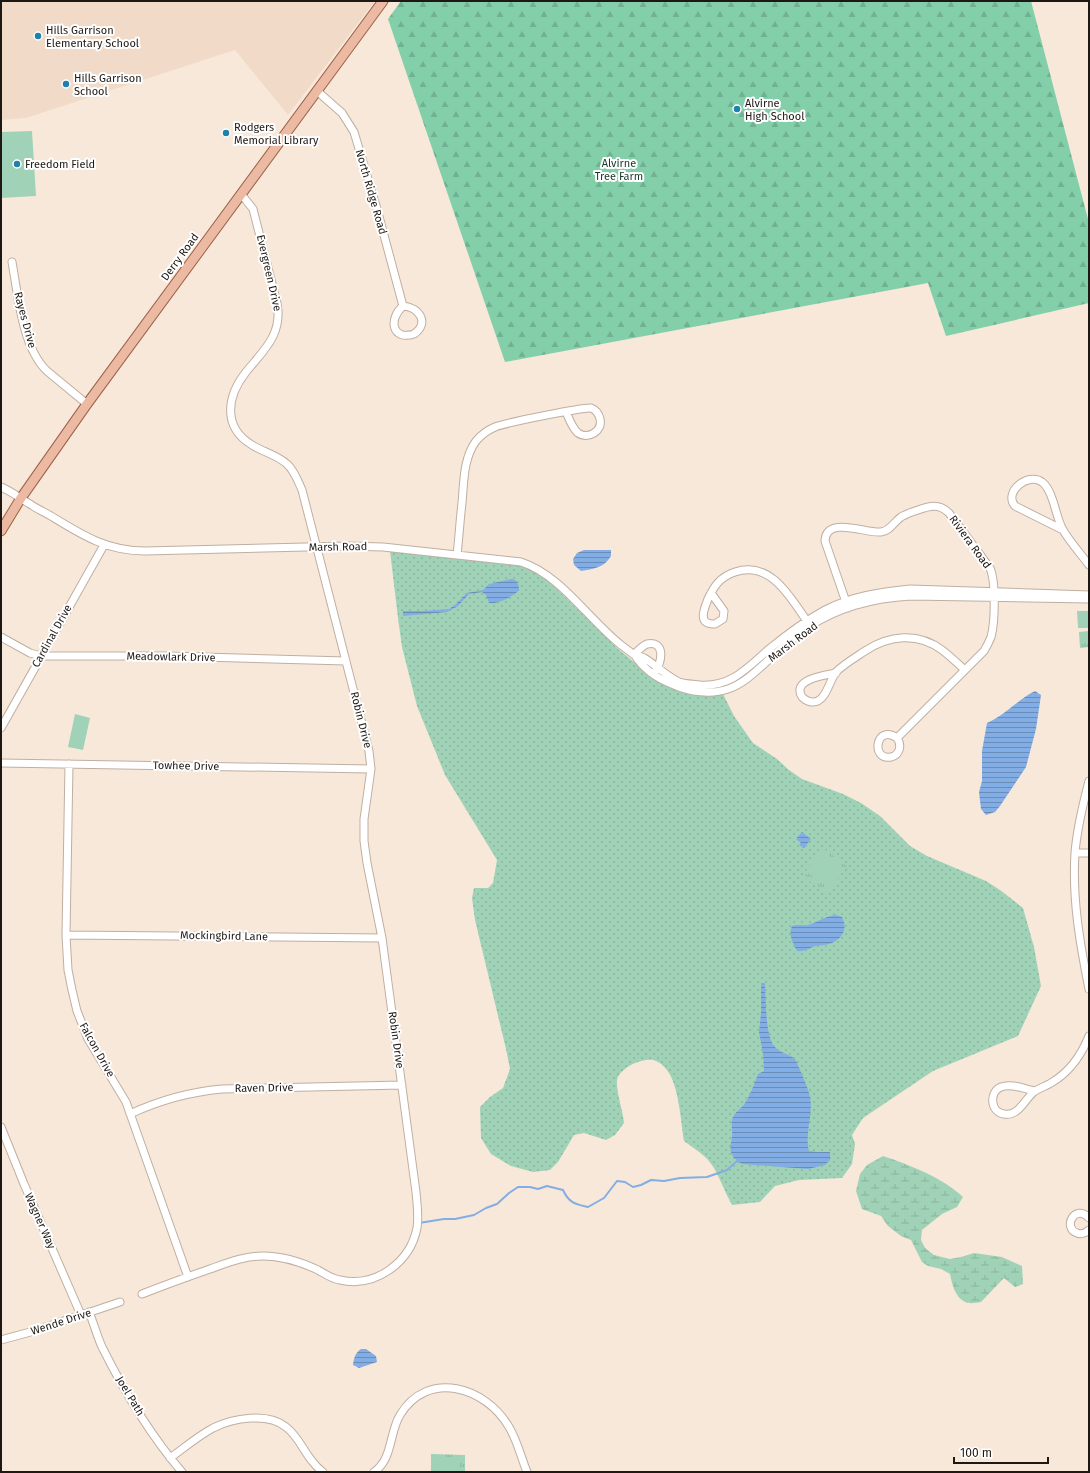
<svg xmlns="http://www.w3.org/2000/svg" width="1090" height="1473" font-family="'Fira Sans',sans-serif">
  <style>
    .built { fill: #f1dbc8 }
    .grass { fill: url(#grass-dots) }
    .forest { fill: url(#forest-firs) }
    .wetland { fill: url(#wetland-marsh) }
    .park { fill: url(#park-tufts) }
    .pitch { fill: #a0d2b8 }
    .water { fill: url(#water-rules) }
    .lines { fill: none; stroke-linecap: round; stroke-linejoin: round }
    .stream { stroke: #82ade5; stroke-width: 2 }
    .minor-casing { stroke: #bfafa2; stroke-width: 9 }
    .major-casing { stroke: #9c6249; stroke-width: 11 }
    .minor { stroke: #fff; stroke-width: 7 }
    .major { stroke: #ecb9a3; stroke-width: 9 }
    .poi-dot { fill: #2181ad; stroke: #fff; stroke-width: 1.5 }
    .labels { text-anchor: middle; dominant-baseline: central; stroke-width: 4; stroke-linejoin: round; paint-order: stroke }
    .poi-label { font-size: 11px; fill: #1e1814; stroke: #fff; text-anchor: start }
    .park-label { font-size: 11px; fill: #173a2a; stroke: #fff }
    .street-label { font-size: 11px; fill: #1e1814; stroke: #fff }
  </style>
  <defs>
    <pattern id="grass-dots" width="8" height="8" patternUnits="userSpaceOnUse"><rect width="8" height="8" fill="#a0d2b8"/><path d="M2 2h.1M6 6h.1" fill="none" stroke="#89b49d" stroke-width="1.8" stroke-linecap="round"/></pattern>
    <pattern id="forest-firs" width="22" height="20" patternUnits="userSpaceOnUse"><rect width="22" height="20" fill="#82cfaa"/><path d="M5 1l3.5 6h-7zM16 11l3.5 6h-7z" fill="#70b191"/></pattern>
    <pattern id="wetland-marsh" width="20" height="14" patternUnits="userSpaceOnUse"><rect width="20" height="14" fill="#a0d2b8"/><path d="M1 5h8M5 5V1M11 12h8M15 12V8" fill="none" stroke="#89b49d"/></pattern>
    <pattern id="park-tufts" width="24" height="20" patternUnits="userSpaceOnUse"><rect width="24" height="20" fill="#a0d2b8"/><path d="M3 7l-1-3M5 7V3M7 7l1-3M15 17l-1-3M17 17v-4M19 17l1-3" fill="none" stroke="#89b49d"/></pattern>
    <pattern id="water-rules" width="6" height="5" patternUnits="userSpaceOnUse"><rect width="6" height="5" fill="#82ade5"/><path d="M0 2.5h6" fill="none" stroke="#6a8cb8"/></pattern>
  </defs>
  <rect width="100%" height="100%" fill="#f8e8da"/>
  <path class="built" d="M1 1H375L288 115 235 50 26 118 1 120Z"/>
  <path class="grass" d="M390 551 525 566 544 577 555 587 618 649 654 678 666 686 691 694 713 696 723 694 734 716 753 743 777 759 789 770 802 779 843 794 861 803 880 816 910 846 927 856 986 881 1000 890 1023 908 1034 947 1041 986 1018 1036 933 1071 863 1118 852 1135 855 1144 852 1164 842 1178 799 1180 775 1186 760 1202 732 1205C725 1193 721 1180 714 1168 707 1156 695 1149 684 1141 681 1122 679 1089 669 1073 666 1068 661 1063 656 1061 645 1056 618 1068 617 1081 616 1092 623 1111 624 1123L615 1135 606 1140 584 1133 574 1135 558 1162 550 1170 533 1172 511 1166 491 1154 481 1138 480 1107 490 1097 503 1088 510 1069 506 1049 475 920 472 898 474 888H488L493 883 497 860 445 775 417 706 402 647 398 618Z"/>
  <path class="forest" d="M401 1H1031L1089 223V303L946 336 928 283 505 362 388 19Z"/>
  <path class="wetland" d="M883 1156C910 1165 943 1178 963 1197L957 1207 942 1214 922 1230 921 1240 925 1248 934 1255 950 1259 961 1257 974 1253 1002 1257 1022 1266 1023 1284 1015 1287 1004 1278 981 1302C976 1303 969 1304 965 1302 955 1297 952 1284 950 1274L941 1269 928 1266 922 1262 911 1240 901 1236 888 1226 881 1216 862 1209 856 1191 860 1174 867 1165Z"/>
  <path class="park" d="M1089 631V647L1080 648 1079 632Z
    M823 848 847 866 827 894 802 876Z
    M431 1454 465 1455V1472H431Z"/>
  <path class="pitch" d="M32 131 36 196 1 198V132Z
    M1077 611H1089V628H1078Z
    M75 714 90 718 83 750 68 747Z
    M821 854 829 860 815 878 807 872Z
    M834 863 842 870 828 887 820 881Z
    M453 1457H459V1470H453Z
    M434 1461H444V1472H434Z"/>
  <path class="water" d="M584 550H611V556C604 568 593 569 581 571L574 565 573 559 577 553Z
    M511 579C517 579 519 584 519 590 514 596 497 605 489 603L486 595 482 592 469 594 458 606 447 612 403 616V611H422L449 609 455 605 467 593 483 590 489 584Z
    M1035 691 1041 695 1036 729 1026 767 1000 806 995 812 986 815 981 809 979 792 982 781V751L987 723C1007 714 1017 700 1035 691Z
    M802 832 811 839 804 848 799 845 801 843 796 839Z
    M836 915 842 917C848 928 843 938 832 943 827 945 821 945 816 946 808 948 806 952 797 951 793 943 788 935 792 926 798 924 803 926 808 925 818 922 826 916 836 915Z
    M761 983H765C766 998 765 1034 774 1046 778 1052 789 1054 795 1059 797 1062 808 1088 809 1093 815 1112 804 1132 809 1151L818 1152H830V1160L825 1165 808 1169 742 1164C728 1155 730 1151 732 1136 733 1129 730 1124 733 1117 736 1111 742 1108 745 1103 751 1094 754 1084 758 1074L764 1071 763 1054 759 1032 761 1013Z
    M361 1349H366L376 1356 377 1362 359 1368 353 1365C354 1358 355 1353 361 1349Z"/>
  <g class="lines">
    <path class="stream" d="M419 1223 444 1219H455L474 1215 486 1208 497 1204 509 1193 518 1187H530L538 1189 547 1186 563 1190C569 1203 575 1204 588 1207L604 1198 617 1181 625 1182 633 1187 641 1185 651 1180 664 1181 680 1178 707 1177 727 1170 737 1161"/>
    <g class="minor-casing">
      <path id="minor" d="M317 91 342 113 354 132 377 209 403 306C388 319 392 341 414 334 430 323 419 307 403 306
        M12 262C18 295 22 347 47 371L87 404
        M1 487C13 492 19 498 30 504 37 509 44 512 51 516 82 535 107 551 145 551L348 546 383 547 521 562C561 575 588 619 621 645 625 648 629 651 633 654 636 656 641 656 644 658 656 665 666 676 679 682 686 684 693 684 700 685 731 687 746 669 768 650 786 635 805 621 825 610 852 596 880 592 910 589L1089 595
        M1063 530 1015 506C1003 492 1028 472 1042 482 1048 486 1051 495 1053 501 1056 510 1058 521 1063 530 1070 542 1081 554 1089 565
        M457 555C459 537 460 520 462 503 464 482 463 459 476 441 481 435 488 430 495 427 504 423 584 407 591 408 596 410 599 414 600 419 603 431 588 440 578 433 572 428 569 418 566 412
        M711 593 724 611 723 619 715 624C697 625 704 609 708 599 714 586 720 577 735 572 772 560 791 599 809 624
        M848 608 825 541C826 515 867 534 881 532 890 531 894 522 901 517 906 514 912 512 918 510 929 506 939 503 949 513L990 568C996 582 995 622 991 637 989 642 987 646 984 651L897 738C902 745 900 755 891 757 870 761 876 723 897 738
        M1 637 30 653 41 656H167L346 661
        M634 654C643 669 658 679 674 685 690 692 711 695 728 689 746 683 760 667 774 655 785 645 797 635 810 626 839 607 876 598 911 596L1089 599
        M634 654C638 651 642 646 647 644 666 640 662 663 655 672
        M836 673C826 675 791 679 802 697 805 700 808 702 813 702 826 702 829 681 836 672 844 664 856 657 865 651 889 635 918 632 942 650 950 656 957 663 965 670
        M1 728 104 545
        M1 763 371 769
        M69 764 66 935 68 970 72 990 77 1011 88 1039 126 1102 188 1277
        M1089 781C1083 804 1077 828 1075 853 1072 899 1080 944 1089 989
        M1075 853H1089
        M66 935 382 938
        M1035 1091C1025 1089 1011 1083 1001 1087 989 1092 990 1112 1004 1114 1019 1117 1025 1098 1035 1091 1040 1088 1046 1086 1051 1083 1070 1072 1081 1056 1089 1036
        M130 1114C160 1100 189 1092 222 1089L402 1085
        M1 1127 24 1184 81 1315
        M1089 1218C1075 1203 1062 1228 1077 1233 1082 1235 1086 1233 1089 1230
        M142 1294C165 1285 187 1277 210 1269 227 1263 244 1256 263 1256 282 1256 301 1262 318 1270 325 1274 332 1279 340 1280 375 1288 410 1263 417 1228 419 1216 417 1204 416 1192L382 938 367 863 364 841V819L371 769 369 751 302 490C298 481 294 470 287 464 277 455 263 452 252 445 222 427 227 396 246 372 264 350 283 334 277 303L253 209 241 194
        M89 1312C94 1324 97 1336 102 1347 124 1391 150 1435 182 1472
        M1 1340 34 1331 120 1302
        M170 1458C184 1448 198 1436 213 1428 233 1418 268 1412 286 1427 298 1436 303 1450 312 1461 315 1465 319 1469 323 1472
        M374 1472C393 1459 389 1433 400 1415 428 1369 486 1387 509 1427 517 1440 521 1457 527 1472"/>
    </g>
    <g class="major-casing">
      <path id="major" d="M1 531 21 498 87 404 383 1"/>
    </g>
    <use href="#minor" class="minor"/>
    <use href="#major" class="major"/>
  </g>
  <g class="poi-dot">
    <circle cx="38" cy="36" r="4"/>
    <circle cx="66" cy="84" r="4"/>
    <circle cx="737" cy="109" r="4"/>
    <circle cx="226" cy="133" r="4"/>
    <circle cx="17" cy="164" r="4"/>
  </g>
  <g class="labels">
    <g class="poi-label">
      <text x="46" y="30">Hills Garrison<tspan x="46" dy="13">Elementary School</tspan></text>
      <text x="74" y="78">Hills Garrison<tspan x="74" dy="13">School</tspan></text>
      <text x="745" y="103">Alvirne<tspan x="745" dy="13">High School</tspan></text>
      <text x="234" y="127">Rodgers<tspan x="234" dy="13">Memorial Library</tspan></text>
      <text x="25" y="164">Freedom Field</text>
    </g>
    <g class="park-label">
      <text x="619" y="163">Alvirne<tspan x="619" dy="13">Tree Farm</tspan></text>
    </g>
    <g class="street-label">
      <text transform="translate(371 192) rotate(74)">North Ridge Road</text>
      <text transform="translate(180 257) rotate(-54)">Derry Road</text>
      <text transform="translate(269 273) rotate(77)">Evergreen Drive</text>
      <text transform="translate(25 320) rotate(75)">Rayes Drive</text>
      <text transform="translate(970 542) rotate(54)">Riviera Road</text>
      <text transform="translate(338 547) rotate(-1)">Marsh Road</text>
      <text transform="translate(52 636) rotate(-61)">Cardinal Drive</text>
      <text transform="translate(793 642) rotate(-37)">Marsh Road</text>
      <text transform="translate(171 657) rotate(1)">Meadowlark Drive</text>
      <text transform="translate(361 720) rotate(76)">Robin Drive</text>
      <text transform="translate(186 766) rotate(1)">Towhee Drive</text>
      <text transform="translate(224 936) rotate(1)">Mockingbird Lane</text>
      <text transform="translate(396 1040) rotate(82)">Robin Drive</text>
      <text transform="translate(97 1050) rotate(61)">Falcon Drive</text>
      <text transform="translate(264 1088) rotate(-1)">Raven Drive</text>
      <text transform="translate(40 1221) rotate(66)">Wagner Way</text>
      <text transform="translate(61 1322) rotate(-18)">Wende Drive</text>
      <text transform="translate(130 1396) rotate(59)">Joel Path</text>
    </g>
  </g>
  <rect width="1090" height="1473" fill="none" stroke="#1e1814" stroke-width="4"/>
  <path d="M954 1457v6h94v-6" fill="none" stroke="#1e1814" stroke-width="2"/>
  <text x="960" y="1457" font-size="12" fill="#1e1814" stroke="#ffffff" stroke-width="3" paint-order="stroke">100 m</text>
</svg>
